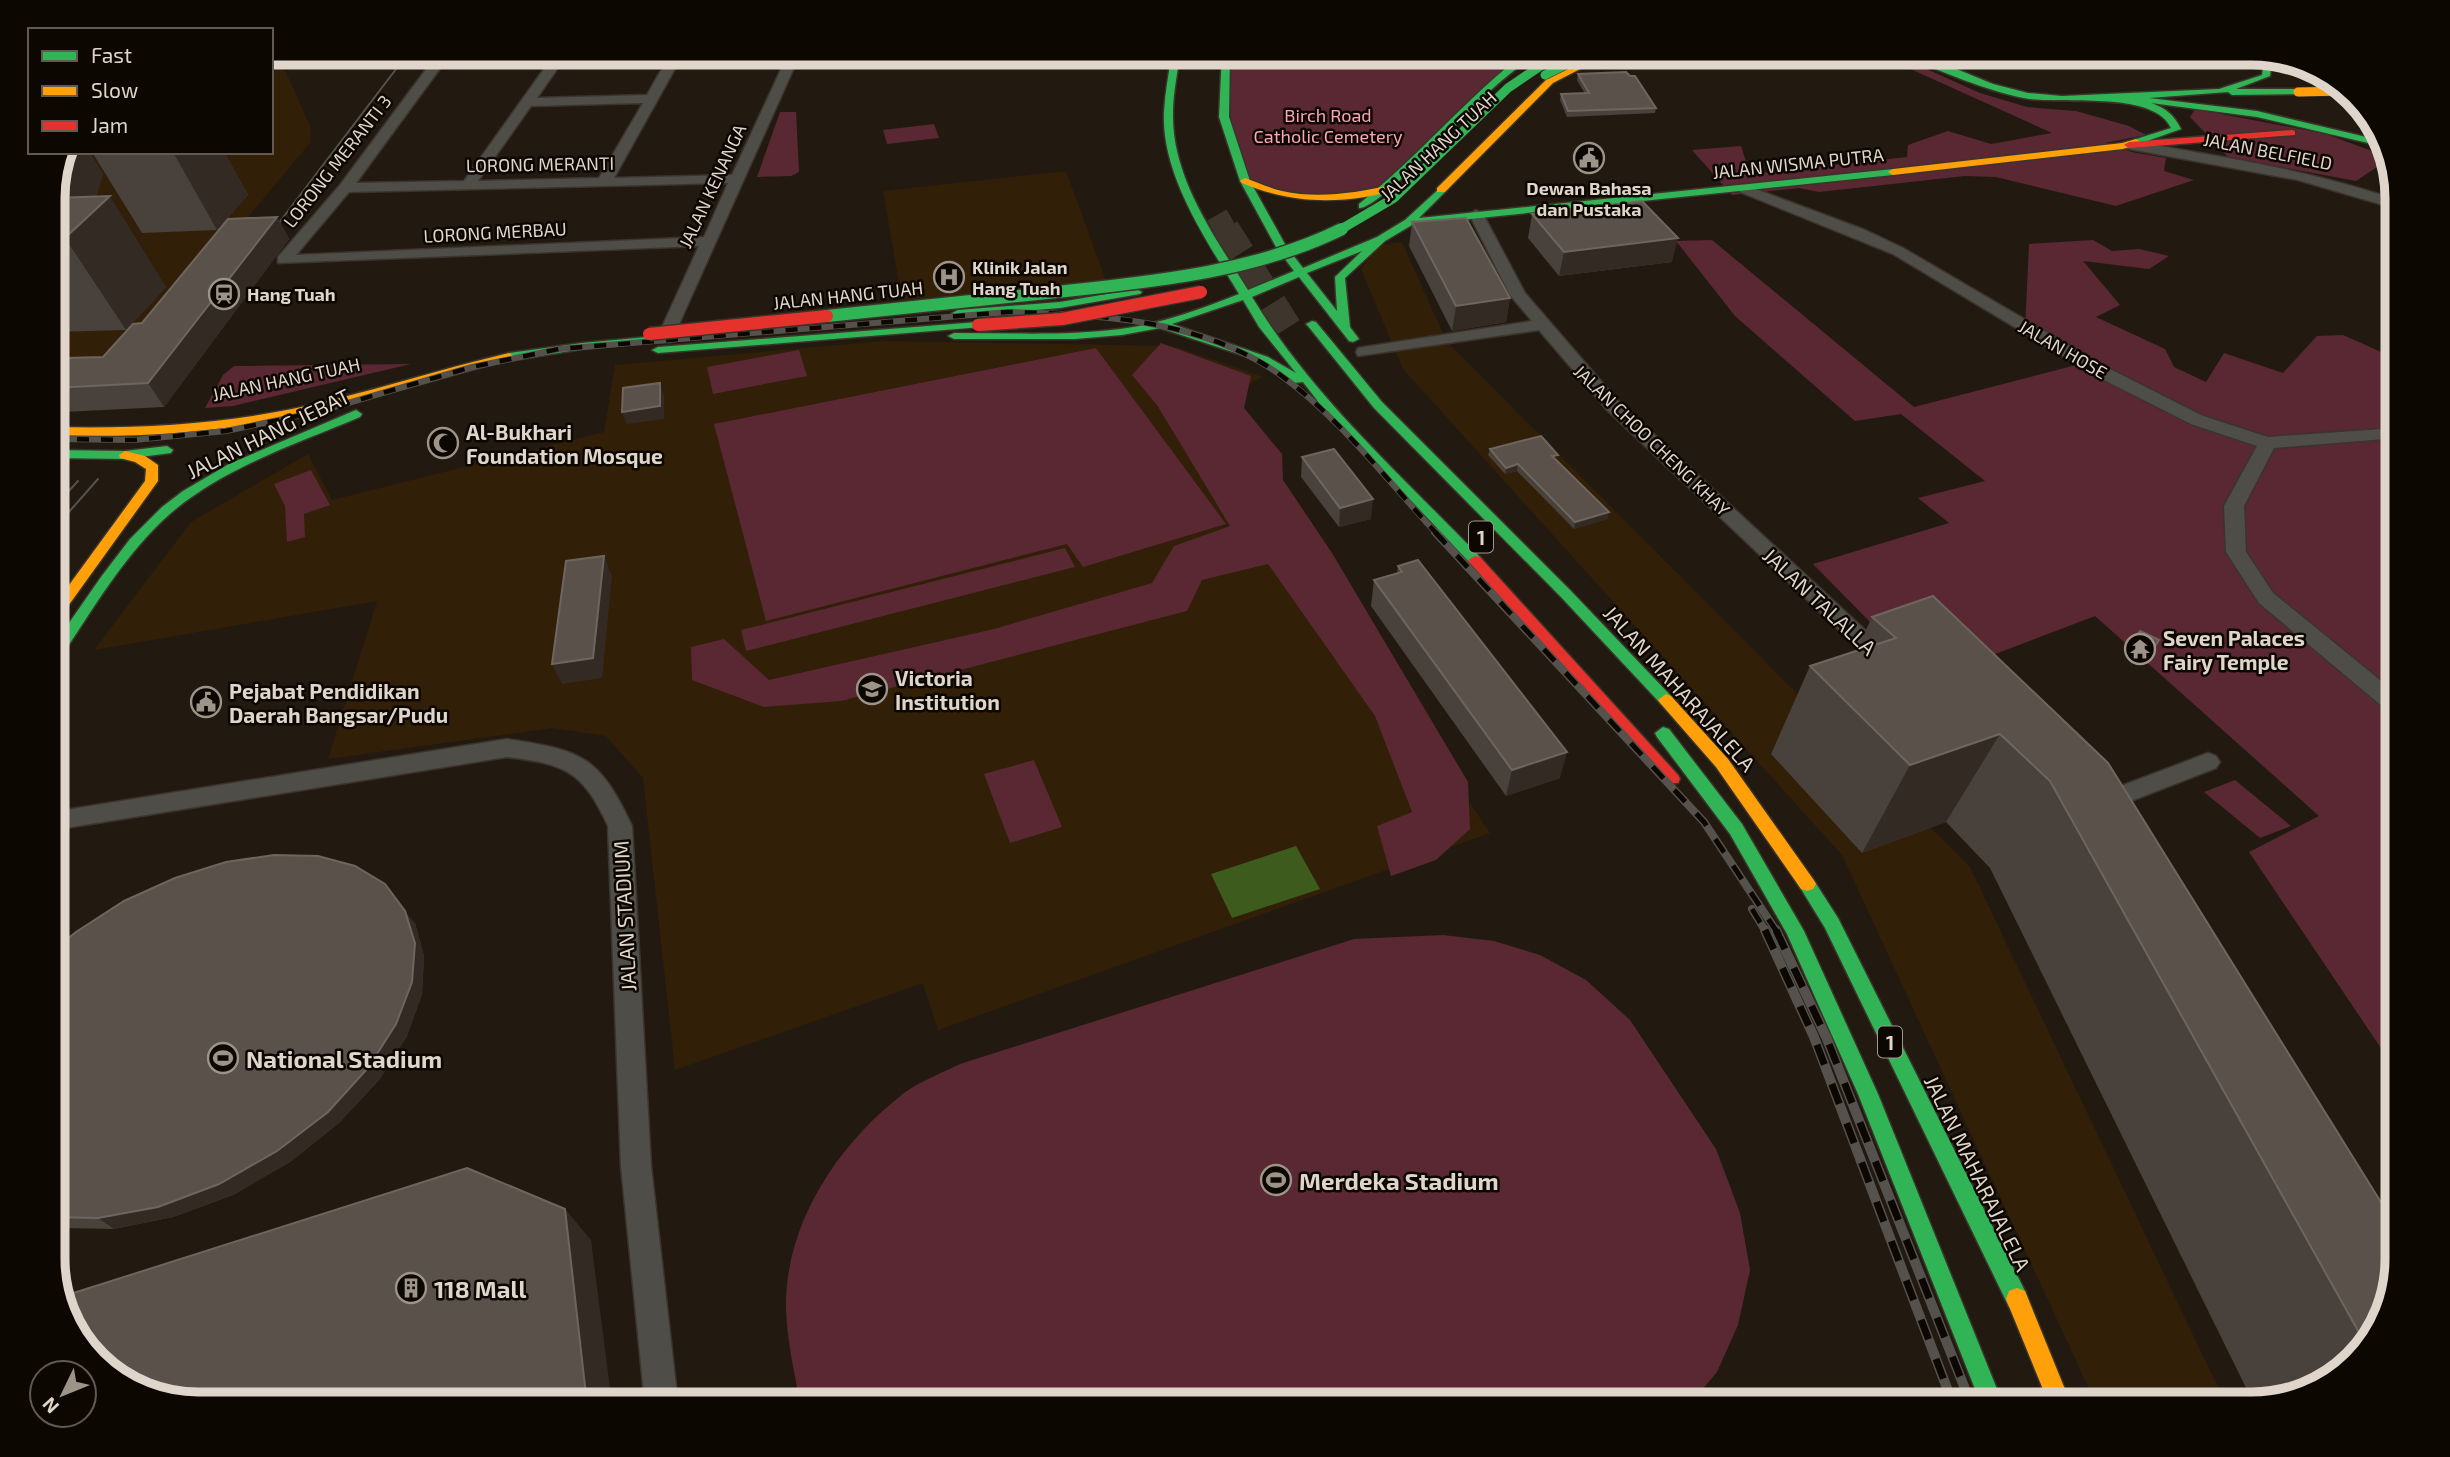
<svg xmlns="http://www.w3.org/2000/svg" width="2450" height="1457" font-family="'Exo 2',sans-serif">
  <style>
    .built { fill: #311f08 }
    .green { fill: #592832 }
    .water { fill: #3c5b1c }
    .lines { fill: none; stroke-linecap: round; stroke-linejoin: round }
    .highway-tunnel-far1 { stroke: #3e362c; stroke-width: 22; stroke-dasharray: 22 11; stroke-linecap: butt }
    .highway-tunnel { stroke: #3e362c; stroke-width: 29; stroke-dasharray: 29 15; stroke-linecap: butt }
    .street-casing { stroke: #3b342c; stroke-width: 3 }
    .fast-casing { stroke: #3b342c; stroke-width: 3 }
    .slow-casing { stroke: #3b342c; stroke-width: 3 }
    .jam-casing { stroke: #3b342c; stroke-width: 3 }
    .street { fill: #4f4d48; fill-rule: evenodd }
    .fast { fill: #30b455; fill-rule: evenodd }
    .slow { fill: #ff9f0a; fill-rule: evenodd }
    .jam { fill: #e5322d; fill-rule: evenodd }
    .tram { stroke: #55524d; stroke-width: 2 }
    .rail-far2-casing { stroke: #55524d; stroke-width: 6 }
    .rail-far1-casing { stroke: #55524d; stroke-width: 8 }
    .rail-casing { stroke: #55524d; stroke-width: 10 }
    .rail-far2 { stroke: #0d0702; stroke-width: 4.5; stroke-dasharray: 12; stroke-linecap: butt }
    .rail-far1 { stroke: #0d0702; stroke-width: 5; stroke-dasharray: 16; stroke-linecap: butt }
    .rail { stroke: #0d0702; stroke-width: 7; stroke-dasharray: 21; stroke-linecap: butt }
    .fast-bridge-far1-casing { stroke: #3b342c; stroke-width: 10; stroke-linecap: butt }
    .fast-bridge-casing { stroke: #3b342c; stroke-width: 15; stroke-linecap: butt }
    .slow-bridge-casing { stroke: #3b342c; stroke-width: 10; stroke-linecap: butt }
    .jam-bridge-casing { stroke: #3b342c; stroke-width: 15; stroke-linecap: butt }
    .fast-bridge-far1 { stroke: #30b455; stroke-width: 9 }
    .fast-bridge { stroke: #30b455; stroke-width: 12 }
    .slow-bridge { stroke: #ff9f0a; stroke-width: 9 }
    .jam-bridge { stroke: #e5322d; stroke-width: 12 }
    .wall { fill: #49413b }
    .shaded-wall { fill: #332b23 }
    .building { fill: #59514a; stroke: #6e665e; stroke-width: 2 }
    .labels { text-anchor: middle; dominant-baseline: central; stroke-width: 5; stroke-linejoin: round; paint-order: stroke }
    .far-park-label { font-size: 18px; fill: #fda5b5; stroke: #0d0702 }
    .far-street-label { font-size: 18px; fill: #dfd5ca; stroke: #0d0702 }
    .far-poi-label { font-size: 18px; font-weight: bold; fill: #dfd5ca; stroke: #0d0702; text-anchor: start }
    .shield { fill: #0d0702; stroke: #a0978e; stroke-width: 2 }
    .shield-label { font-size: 19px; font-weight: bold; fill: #dfd5ca }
    .poi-label { font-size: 21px; font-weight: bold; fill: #dfd5ca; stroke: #0d0702; text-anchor: start }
    .street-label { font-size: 21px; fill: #dfd5ca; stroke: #0d0702 }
    .near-poi-label { font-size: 24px; font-weight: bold; fill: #dfd5ca; stroke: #0d0702; text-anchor: start }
    .rim { fill: none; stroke: #dfd5ca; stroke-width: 9 }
  </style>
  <rect width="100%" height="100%" fill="#221a10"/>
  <path class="built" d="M271 64 286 72 311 128 310 143 123 367 53 365V188L62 152H271Z
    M1066 171 1106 281 902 300 883 191Z
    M1402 242 1447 342 1970 867 2226 1404H2096L1842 855 1403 369 1361 269 1379 245Z
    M883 341 1173 346 1263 377 1216 400 1300 547 1490 833 938 1030 923 983 675 1070 643 778 606 736 553 728 328 759 377 601 94 650 191 522 308 454 332 500 604 432 615 365Z"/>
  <path class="green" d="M1226 53H1533L1381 187 1315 200 1245 181 1231 127Z
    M1875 53H1891L1980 93 2027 107 2076 111 2129 126 2146 135 2105 143 2132 152 2166 158 2164 171 2194 180 2116 206 1996 177 1965 176 1819 192 1799 188 1732 195 1692 150 1741 146 1750 174 1907 157 1908 145 1948 131 1991 144 2052 133Z
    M2195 109 2326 134 2388 157 2392 172 2377 167 2356 181 2228 157 2190 117Z
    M780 112H796L799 172 791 176 757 177Z
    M934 124 939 138 887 144 883 130Z
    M1712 240 1914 407 2076 365 2025 331 2029 244 2093 240 2112 251 2139 249 2169 256 2149 269 2083 261 2120 305 2096 317 2165 349 2174 367 2206 382 2224 353 2283 373 2317 336 2343 335 2397 359V1072L2249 852 2319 816 2095 616 1927 680 1813 564 1949 523 1918 498 1985 481 1901 414 1855 421 1735 316 1676 241Z
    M1161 343 1251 376 1244 408 1282 454 1283 480 1332 553 1468 782 1470 829 1436 860 1391 876 1377 826 1412 812 1375 716 1268 564 1202 580 1187 611 841 701 764 707 692 680 691 647 724 639 769 680 994 629 1152 583 1174 546 1230 526 1157 405 1132 375Z
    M1096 348 1226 524 1083 567 1067 544 766 621 714 424Z
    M799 350 807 376 713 394 707 367Z
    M411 364 233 406 205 408 223 375 234 366Z
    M311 470 330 505 304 514 305 537 287 542 285 506 274 484Z
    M1065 548 1075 567 746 651 741 630Z
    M1034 760 1062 827 1010 843 984 774Z
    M2235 780 2291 826 2260 838 2204 792Z
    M1443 935 1494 941 1540 955 1586 980 1630 1020 1716 1149 1740 1213 1750 1270 1738 1325 1717 1372 1690 1404H800C795 1374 787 1341 786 1310 784 1224 838 1144 904 1093 920 1081 942 1073 960 1064L1354 939Z"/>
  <path class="water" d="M1296 846 1320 889 1232 918 1211 874Z"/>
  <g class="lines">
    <path class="highway-tunnel-far1" d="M1217 215 1226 231"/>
    <path class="highway-tunnel" d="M1225 229 1288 329"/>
    <g class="street-casing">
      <path id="street" d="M439 52H452L356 183 464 181 556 52H569L537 98 647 95C663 68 666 52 702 52L677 65 614 178 732 175 784 63 762 52C775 52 787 52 797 61L671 342H659L657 338 699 246 278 263V257L340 185ZM643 103 599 178 478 181 531 106ZM728 183 704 237 296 255 349 192Z
        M2129 141C2220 156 2310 170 2397 200V209L2298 180 2124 148 2122 145Z
        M1745 185 1865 230 1903 248 2108 368 2203 416 2268 437 2397 428V438L2274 448 2244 506 2246 552 2273 593 2397 694V714L2389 712 2259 603 2226 552 2224 506 2257 446 2191 424 2096 376 1893 254 1740 192 1738 189Z
        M1476 210 1483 214 1525 293 1619 402 1892 655 1895 660 1892 665H1876L1607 410 1539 330 1358 356 1356 352 1358 348 1364 347 1532 321 1510 295 1469 214Z
        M507 739C582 750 599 756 632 826L651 1166 678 1404H645L621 1166 608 826C583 771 565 764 507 757L53 830V812Z
        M2208 753 2216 756 2220 762 2216 768 2100 813 2092 811 2088 804 2092 797Z"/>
    </g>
    <g class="fast-casing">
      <path id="fast" d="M1172 52H1180C1178 72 1173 92 1173 112 1171 177 1215 237 1248 290L1294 271 1276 247 1240 181 1219 117 1222 52H1230L1229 117 1250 181 1286 246 1303 268 1377 237 1405 220 1441 187 1445 188V192L1419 218 1893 169 1898 172 1893 175 1412 225 1385 241 1345 278 1350 327 1359 339 1353 342 1349 341 1299 277 1252 297C1311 395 1401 475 1480 557L1482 560 1475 564 1470 563 1320 404 1303 382 1294 383 1260 361 1160 328 1122 335 1075 339H954L948 336 954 333C1009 333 1066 336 1120 329 1160 324 1202 309 1239 294 1207 241 1161 175 1164 112 1165 92 1169 72 1172 52ZM1362 251 1335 277 1337 311 1307 273ZM1243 300 1259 327 1296 373 1268 357 1172 324Z
        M1526 52H1536C1521 66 1505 77 1490 91 1470 109 1379 210 1359 208V204C1418 157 1466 98 1526 52Z
        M1902 52H1915L1993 84 2028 93 2062 96 2219 89 2262 75 2263 68 2255 53 2264 56 2271 68 2270 76 2236 89H2298L2301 90V94L2232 95 2228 92 2149 98 2257 111 2383 141 2385 147 2257 117 2151 103C2166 108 2174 115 2181 129L2136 145 2131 142 2133 140 2171 128C2154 91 2064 104 2029 99 1997 94 1929 69 1902 52Z
        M2304 66 2318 70 2356 103H2351Z
        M1136 289 1142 292 1140 294 1060 308 958 316 952 313 958 310 1060 302Z
        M1312 321 1316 322 1382 402 1571 591 1671 696 1674 700 1671 704H1661L1561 597 1374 408 1308 326 1306 324Z
        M978 322 984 325 982 327 658 353 652 350 658 347Z
        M680 334 686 337 684 339 582 349 509 361 503 357 509 353 582 343Z
        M356 410 362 414 360 417C296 444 225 467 171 513 124 554 93 610 58 661L53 662V646L101 577 130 539 162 507 183 491 229 464Z
        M167 446 173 450 171 453 125 459 53 458V450L125 451Z
        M1663 727 1669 729 1742 824 1804 931 1878 1094 2003 1404H1981L1858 1094 1787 934 1730 834 1657 737 1655 733Z
        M1807 877 1813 879 1838 918 2025 1291 2028 1299 2025 1307 2017 1310 2009 1307 1825 928 1798 884 1801 879Z"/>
    </g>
    <g class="slow-casing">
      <path id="slow" d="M1601 52H1613L1553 83 1445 192H1437V188L1547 79Z
        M2136 139 2141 142 2139 144 2123 149 1893 175 1888 172 1893 169 2122 143Z
        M1245 178C1257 182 1269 188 1282 191 1318 199 1355 193 1391 185L1396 188C1388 193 1375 195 1365 197 1321 204 1282 200 1242 183L1240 181Z
        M509 353 515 357 513 359C439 378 366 401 291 417 213 433 133 438 53 435V427C133 429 213 425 292 409 365 394 436 370 509 353Z
        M125 451 145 456 158 465V481L58 620 53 622V607L145 481 146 469 135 462 120 458 119 455Z
        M1666 694 1671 696 1728 759 1813 879 1816 884 1813 889 1807 891 1801 889 1716 767 1661 704 1658 700Z
        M2017 1288 2025 1291 2071 1404H2049L2006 1299 2009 1291Z"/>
    </g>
    <g class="jam-casing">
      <path id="jam" d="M2292 130 2295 131V135L2129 148 2124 145 2129 142Z
        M1475 556 1480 557 1678 775 1680 779 1678 783H1666L1470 563 1468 560Z"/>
    </g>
    <use href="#street" class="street"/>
    <use href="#fast" class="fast"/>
    <use href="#slow" class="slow"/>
    <use href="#jam" class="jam"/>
    <path class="tram" d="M269 236 409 52
      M53 508 78 481
      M53 530 98 479"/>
    <g class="rail-far2-casing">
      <path id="rail-far2" d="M53 439 134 440 226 431 317 412 472 367 559 349 1008 312C1099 314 1202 320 1279 374 1339 417 1387 480 1436 533"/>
    </g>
    <g class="rail-far1-casing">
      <path id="rail-far1" d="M1435 532 1704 822 1777 932
        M1752 909 1766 932"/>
    </g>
    <g class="rail-casing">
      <path id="rail" d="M1765 930 1814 1037 1953 1404
        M1776 930 1827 1039 1971 1404"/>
    </g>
    <use href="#rail-far2" class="rail-far2"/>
    <use href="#rail-far1" class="rail-far1"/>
    <use href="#rail" class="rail"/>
    <g class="fast-bridge-far1-casing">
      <path id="fast-bridge-far1" d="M1545 75 1591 52
        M1338 231 1394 198 1508 88 1561 52"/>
    </g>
    <g class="fast-bridge-casing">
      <path id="fast-bridge" d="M827 316C907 307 987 300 1066 291 1159 281 1257 271 1342 229"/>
    </g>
    <g class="slow-bridge-casing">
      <path id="slow-bridge" d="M2298 92 2345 91"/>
    </g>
    <g class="jam-bridge-casing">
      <path id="jam-bridge" d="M978 325 1062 319 1201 292
        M649 334 827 316"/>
    </g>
    <use href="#fast-bridge-far1" class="fast-bridge-far1"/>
    <use href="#fast-bridge" class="fast-bridge"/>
    <use href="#slow-bridge" class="slow-bridge"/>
    <use href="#jam-bridge" class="jam-bridge"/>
  </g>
  <path class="wall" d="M1100 52H1128L1123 56Z
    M1578 74 1656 108 1655 113 1567 117 1560 100 1561 94H1585L1577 80Z
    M62 152H89L103 174 96 196 166 287 126 330 53 332V188Z
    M92 152H224L248 195 217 230 142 233Z
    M1532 214 1672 262 1559 276 1528 238Z
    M277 217 289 239 164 407 64 412 57 420 53 421V367L56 369 103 357 142 323Z
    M1412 222 1510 298 1506 322 1452 331 1409 246Z
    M1490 449 1557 461 1609 512 1607 519 1574 529 1517 471 1505 474 1488 455Z
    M1302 457 1371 519 1339 527 1301 477Z
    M1398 566 1560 778 1506 796 1371 606 1374 580 1397 574Z
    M1872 617 2108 763 2378 1332 2325 1385 2254 1404 1990 868 1946 822 1862 853 1771 754 1810 666 1856 651Z
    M2140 631 2159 640 2145 660 2126 652Z
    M415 923 424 956 422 994 407 1036 379 1080 339 1123 290 1162 233 1195 173 1217 114 1229 60 1228 53 1225V950Z"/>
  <path class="shaded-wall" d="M73 152H89L103 174 91 214 110 196 166 287 126 330 65 238H53V190Z
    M173 152H224L248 195 217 230Z
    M277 217 289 239 164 407 148 383Z
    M1678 238 1672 262 1559 276 1564 252Z
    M1510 298 1506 322 1452 331 1456 306Z
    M660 383 664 396V419L627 424 622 412Z
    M53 397 64 412 57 420 53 421Z
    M1518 464 1517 471 1505 474 1506 468Z
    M1373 499 1371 519 1339 527 1340 508Z
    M1609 512 1607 519 1574 529 1575 522Z
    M604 556 612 576 602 678 562 684 552 664Z
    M2000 734 1946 822 1862 853 1910 765Z
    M1567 752 1560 778 1506 796 1512 770Z
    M405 911 415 923 424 956 422 994 407 1036 379 1080 339 1123 290 1162 233 1195 173 1217 114 1229 98 1218Z
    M565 1209 591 1240 612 1404H587Z"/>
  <path class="building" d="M1626 72 1630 76H1635L1656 108 1568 111 1561 94 1589 93 1578 74Z
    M62 152H73L63 180 53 190Z
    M110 196 65 238H53V198Z
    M1642 201 1678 238 1564 252 1532 214Z
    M277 217 148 383 53 388V367L56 369 66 358 103 357 133 324 142 323 228 219Z
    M1466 218 1510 298 1456 306 1412 222Z
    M660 383V406L622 412 623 388Z
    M1541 436 1558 455 1552 456 1609 512 1575 522 1518 464 1506 468 1490 449Z
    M1334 449 1373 499 1340 508 1302 457Z
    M604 556 593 658 552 664 566 561Z
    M1418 560 1567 752 1512 770 1374 580 1402 572 1398 566Z
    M1933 596 2108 763 2397 1228 2398 1260 2378 1332 2366 1345 2050 781 2000 734 1910 765 1810 666 1896 638 1872 617Z
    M2140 631 2159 640 2150 654 2130 645Z
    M274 855 318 856 355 866 385 884 405 911 415 943 412 982 396 1024 368 1068 328 1112 277 1151 219 1184 158 1207 98 1218 53 1217V950L76 932 124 901 175 878 226 862Z
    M467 1168 565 1209 587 1404H198L125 1385 72 1332 61 1297Z"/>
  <defs>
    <g id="civic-ring" transform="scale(1.575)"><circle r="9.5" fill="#0d0702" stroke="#9d9489" stroke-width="1.5"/><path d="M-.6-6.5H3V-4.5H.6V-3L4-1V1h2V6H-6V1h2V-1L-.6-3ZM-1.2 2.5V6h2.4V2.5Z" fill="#9d9489"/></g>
    <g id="hospital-ring" transform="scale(1.575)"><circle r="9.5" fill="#0d0702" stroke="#9d9489" stroke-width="1.5"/><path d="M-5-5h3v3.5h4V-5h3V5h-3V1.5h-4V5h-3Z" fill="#9d9489"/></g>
    <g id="station-ring" transform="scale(1.575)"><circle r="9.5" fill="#0d0702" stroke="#9d9489" stroke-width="1.5"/><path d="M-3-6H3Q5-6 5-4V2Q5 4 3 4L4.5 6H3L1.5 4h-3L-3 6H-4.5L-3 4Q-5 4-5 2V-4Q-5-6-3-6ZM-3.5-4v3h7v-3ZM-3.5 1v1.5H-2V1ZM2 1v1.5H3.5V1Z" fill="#9d9489"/></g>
    <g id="mosque-ring" transform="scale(1.575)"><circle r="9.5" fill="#0d0702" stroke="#9d9489" stroke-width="1.5"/><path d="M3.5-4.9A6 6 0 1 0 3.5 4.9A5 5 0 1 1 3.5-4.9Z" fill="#9d9489"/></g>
    <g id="temple-ring" transform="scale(1.575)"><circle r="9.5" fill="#0d0702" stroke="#9d9489" stroke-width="1.5"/><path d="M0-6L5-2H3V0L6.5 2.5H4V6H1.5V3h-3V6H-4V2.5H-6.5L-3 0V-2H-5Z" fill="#9d9489"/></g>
    <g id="school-ring" transform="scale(1.575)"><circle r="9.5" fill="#0d0702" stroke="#9d9489" stroke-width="1.5"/><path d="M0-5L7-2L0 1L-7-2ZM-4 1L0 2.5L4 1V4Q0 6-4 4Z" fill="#9d9489"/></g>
    <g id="stadium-ring" transform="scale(1.575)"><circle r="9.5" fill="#0d0702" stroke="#9d9489" stroke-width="1.5"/><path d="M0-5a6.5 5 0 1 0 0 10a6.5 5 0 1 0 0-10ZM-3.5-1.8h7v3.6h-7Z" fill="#9d9489"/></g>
    <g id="building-ring" transform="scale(1.575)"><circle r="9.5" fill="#0d0702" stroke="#9d9489" stroke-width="1.5"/><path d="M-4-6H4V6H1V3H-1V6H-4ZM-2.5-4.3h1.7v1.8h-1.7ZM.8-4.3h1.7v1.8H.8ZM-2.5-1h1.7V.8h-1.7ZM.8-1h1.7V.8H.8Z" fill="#9d9489"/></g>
  </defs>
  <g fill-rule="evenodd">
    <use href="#civic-ring" x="1589" y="158"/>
    <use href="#hospital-ring" x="949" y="277"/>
    <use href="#station-ring" x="224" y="294"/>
    <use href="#mosque-ring" x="443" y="443"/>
    <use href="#temple-ring" x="2140" y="649"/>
    <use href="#school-ring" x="872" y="689"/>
    <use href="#civic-ring" x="206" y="702"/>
    <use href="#stadium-ring" x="223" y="1058"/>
    <use href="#stadium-ring" x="1276" y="1180"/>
    <use href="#building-ring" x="411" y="1288"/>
  </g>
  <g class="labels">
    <g class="far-park-label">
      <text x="1328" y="115">Birch Road<tspan x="1328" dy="21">Catholic Cemetery</tspan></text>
    </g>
    <g class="far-street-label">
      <text transform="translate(1438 146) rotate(-43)">JALAN HANG TUAH</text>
      <text transform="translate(2268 151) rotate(11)">JALAN BELFIELD</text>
      <text transform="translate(337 161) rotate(-52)">LORONG MERANTI 3</text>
      <text transform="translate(1798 163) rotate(-6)">JALAN WISMA PUTRA</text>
      <text transform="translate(540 164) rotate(-1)">LORONG MERANTI</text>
      <text transform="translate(712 186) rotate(-65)">JALAN KENANGA</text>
      <text transform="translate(495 232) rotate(-3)">LORONG MERBAU</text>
      <text transform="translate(848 295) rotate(-6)">JALAN HANG TUAH</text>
      <text transform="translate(2063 349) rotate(30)">JALAN HOSE</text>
      <text transform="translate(286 379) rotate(-12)">JALAN HANG TUAH</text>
      <text transform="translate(1652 440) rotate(44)">JALAN CHOO CHENG KHAY</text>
    </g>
    <g class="far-poi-label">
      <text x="1589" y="188" text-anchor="middle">Dewan Bahasa<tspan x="1589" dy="21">dan Pustaka</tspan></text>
      <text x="972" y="267">Klinik Jalan<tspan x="972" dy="21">Hang Tuah</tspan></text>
      <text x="247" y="294">Hang Tuah</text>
    </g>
    <g class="shield">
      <rect x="1469" y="521.5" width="24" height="31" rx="5"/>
      <rect x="1878" y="1026.5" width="24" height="31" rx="5"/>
    </g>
    <g class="shield-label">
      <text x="1481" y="537">1</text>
      <text x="1890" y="1042">1</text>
    </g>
    <g class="poi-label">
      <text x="466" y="431">Al-Bukhari<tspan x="466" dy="24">Foundation Mosque</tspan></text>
      <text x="2163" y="637">Seven Palaces<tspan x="2163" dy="24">Fairy Temple</tspan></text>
      <text x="895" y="677">Victoria<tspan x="895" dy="24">Institution</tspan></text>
      <text x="229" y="690">Pejabat Pendidikan<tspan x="229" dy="24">Daerah Bangsar/Pudu</tspan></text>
    </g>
    <g class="street-label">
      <text transform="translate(268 433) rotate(-26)">JALAN HANG JEBAT</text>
      <text transform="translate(1820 601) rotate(43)">JALAN TALALLA</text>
      <text transform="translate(1680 688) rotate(48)">JALAN MAHARAJALELA</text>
      <text transform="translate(624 916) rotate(-93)">JALAN STADIUM</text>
      <text transform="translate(1978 1173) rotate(64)">JALAN MAHARAJALELA</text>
    </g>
    <g class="near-poi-label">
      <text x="246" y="1058">National Stadium</text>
      <text x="1299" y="1180">Merdeka Stadium</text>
      <text x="434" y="1288">118 Mall</text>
    </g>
  </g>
  <path d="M0 0H2450V1457H0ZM198 65H2252A133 133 0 0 1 2385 198V1259A133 133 0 0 1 2252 1392H198A133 133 0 0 1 65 1259V198A133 133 0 0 1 198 65Z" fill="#0d0702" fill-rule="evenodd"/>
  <path class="rim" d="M198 65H2252A133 133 0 0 1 2385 198V1259A133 133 0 0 1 2252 1392H198A133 133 0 0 1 65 1259V198A133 133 0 0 1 198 65Z"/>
  <rect x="28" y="28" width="245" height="126" fill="#0d0702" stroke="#615952" stroke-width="2"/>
  <rect x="42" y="51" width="35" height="10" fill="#30b455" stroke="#615952" stroke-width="2"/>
  <text x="91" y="63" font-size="21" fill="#dfd5ca">Fast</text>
  <rect x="42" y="86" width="35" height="10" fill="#ff9f0a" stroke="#615952" stroke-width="2"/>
  <text x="91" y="98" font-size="21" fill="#dfd5ca">Slow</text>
  <rect x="42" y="121" width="35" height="10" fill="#e5322d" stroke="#615952" stroke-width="2"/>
  <text x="91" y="133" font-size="21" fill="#dfd5ca">Jam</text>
  <g transform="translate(63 1394) rotate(227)"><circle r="33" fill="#0d0702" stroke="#615952" stroke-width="2"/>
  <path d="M0-5L12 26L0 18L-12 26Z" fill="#9d9489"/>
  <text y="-10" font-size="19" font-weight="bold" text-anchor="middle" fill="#dfd5ca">N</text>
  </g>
</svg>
